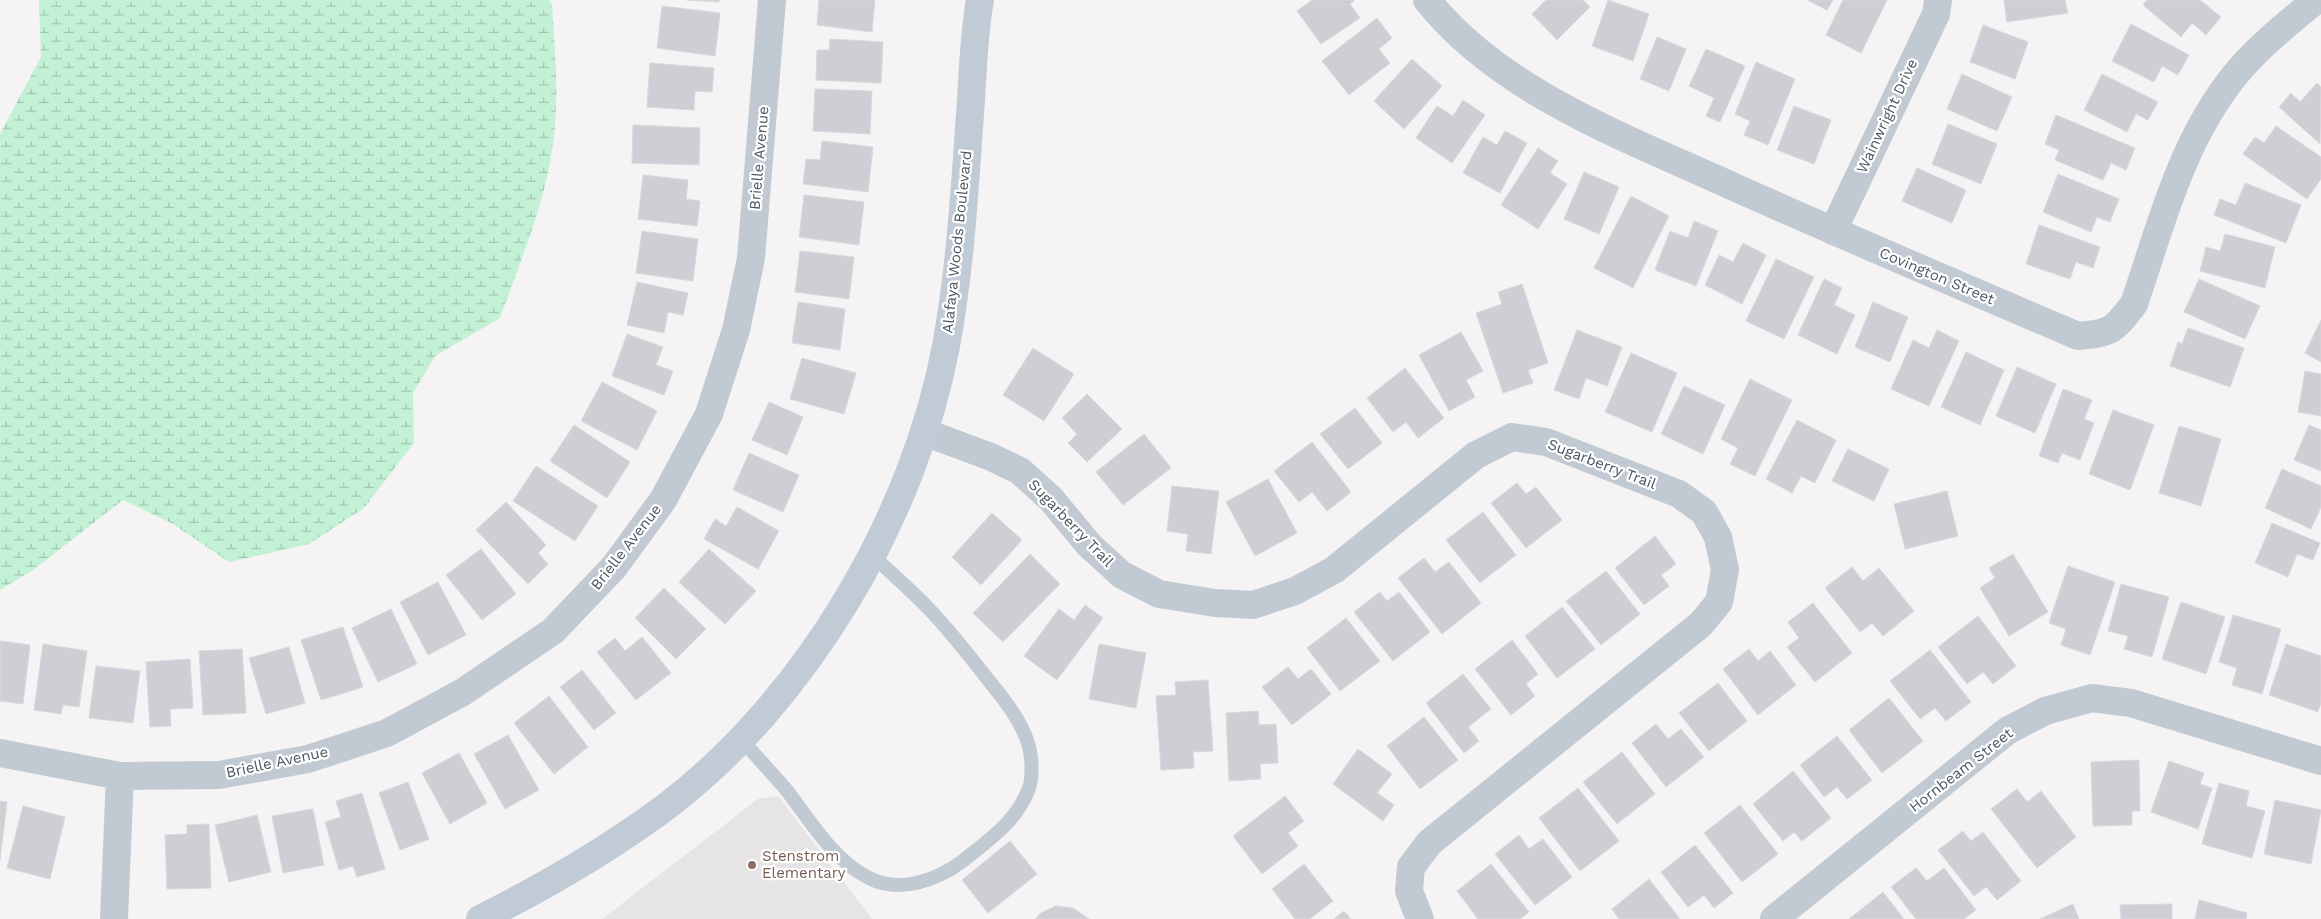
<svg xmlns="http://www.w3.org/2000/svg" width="2321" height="919" font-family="'Work Sans',sans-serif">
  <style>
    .education { fill: #e6e4e5 }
    .wetland { fill: url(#wetland-marsh) }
    .building { fill: #cdcfd5; stroke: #d7d9de }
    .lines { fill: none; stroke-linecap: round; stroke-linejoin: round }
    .lane { stroke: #c1cad2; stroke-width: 14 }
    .street { stroke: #c1cad2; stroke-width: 28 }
    .secondary { stroke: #c1cbd6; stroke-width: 28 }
    .education-dot { fill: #8d6e63; stroke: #fff; stroke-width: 2 }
    .labels { text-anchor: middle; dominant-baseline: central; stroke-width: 4.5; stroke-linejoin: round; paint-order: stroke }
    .street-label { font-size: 15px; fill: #4a5661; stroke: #fff }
    .education-label { font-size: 15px; fill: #785e54; stroke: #fff; text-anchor: start }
  </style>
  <defs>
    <pattern id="wetland-marsh" width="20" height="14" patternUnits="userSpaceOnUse" patternTransform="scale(1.25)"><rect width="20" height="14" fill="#c3f1d5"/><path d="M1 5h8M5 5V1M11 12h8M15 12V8" fill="none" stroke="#a0c6b0"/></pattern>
  </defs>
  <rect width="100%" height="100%" fill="#f5f3f3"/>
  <path class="education" d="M778 796 872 919H602L758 799Z"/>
  <path class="wetland" d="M39 0H549L552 5C555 53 560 102 552 150 544 207 519 264 500 318L435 356 413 393 414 443 364 508 309 544 229 562 173 524 123 500 33 570 0 590V134L41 57Z"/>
  <path class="building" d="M687 0H719V2Z
    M819 0H875L872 32 817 25Z
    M1312 0H1355L1350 4 1360 18 1321 44 1297 11Z
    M1546 0H1583L1590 7 1557 40 1532 14Z
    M1608 0 1649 14 1633 61 1592 46Z
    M1807 0H1833L1827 10Z
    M1843 0H1887L1861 53 1826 35Z
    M2004 0H2065L2068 13 2007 22Z
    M2147 0H2200L2221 17 2206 35 2192 23 2181 37 2143 5Z
    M662 6 720 13 715 56 657 48Z
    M1377 18 1392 38 1379 49 1390 63 1349 95 1322 61Z
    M2131 24 2189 55 2178 75 2162 66 2154 82 2112 61Z
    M1983 25 2028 42 2015 79 1970 62Z
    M1657 37 1686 49 1669 91 1640 79Z
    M830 39 883 42 881 83 816 80 817 50H829Z
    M1706 49 1745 66 1720 122 1706 116 1714 98 1689 86Z
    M1412 59 1442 86 1404 129 1374 101Z
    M1756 62 1795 79 1768 145 1744 135 1750 121 1735 114Z
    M650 63 714 68 712 92 695 91 694 110 647 107Z
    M1962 74 2012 97 1997 131 1947 109Z
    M2102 74 2158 102 2148 120 2136 114 2127 132 2084 110Z
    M2317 83 2321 87 2320 144 2279 107 2291 93 2300 102Z
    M815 89 872 91 870 134 813 131Z
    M1463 100 1485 115 1452 163 1416 138 1437 106 1453 116Z
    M1794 106 1831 120 1814 164 1777 150Z
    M2056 115 2135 148 2126 170 2111 163 2103 180 2055 160 2059 150 2045 144Z
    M1948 124 1997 144 1981 184 1932 164Z
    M633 125 700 128 699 165 632 163Z
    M2276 126 2321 157V179L2307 199 2243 154 2255 137 2264 143Z
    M1505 131 1527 143 1500 193 1463 173 1483 137 1497 145Z
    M822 141 873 147 868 192 803 184 806 159 820 160Z
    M1538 148 1558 161 1550 173 1567 184 1538 229 1501 205Z
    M1917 168 1966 190 1952 223 1902 201Z
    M1584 172 1619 187 1599 234 1564 219Z
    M2058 174 2119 199 2110 222 2097 217 2091 232 2043 212Z
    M643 175 688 180 686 199 700 201 697 226 638 219Z
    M2245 183 2301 205 2286 243 2214 215 2220 199 2236 205Z
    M804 195 864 202 859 245 799 237Z
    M1631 196 1669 216 1633 288 1594 268Z
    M1694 221 1718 231 1696 286 1655 270 1670 231 1688 238Z
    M2039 225 2100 247 2093 268 2076 262 2070 279 2026 264Z
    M642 231 698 239 693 281 636 273Z
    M2225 234 2275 247 2265 288 2200 271 2206 247 2220 251Z
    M1743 243 1766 255 1742 304 1705 285 1719 255 1733 262Z
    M800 251 854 257 849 299 795 292Z
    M1776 259 1814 277 1784 339 1746 321Z
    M1824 279 1842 288 1834 305 1855 315 1837 354 1798 335Z
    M2199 279 2260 306 2245 339 2184 312Z
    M637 282 688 293 683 315 668 312 664 333 627 325Z
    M1522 284 1548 363 1528 370 1533 383 1503 393 1476 313 1502 304 1498 292Z
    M798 302 845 309 840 350 792 343Z
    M1873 302 1908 317 1890 362 1855 347Z
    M2321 320V362L2305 353Z
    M2188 328 2244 348 2230 387 2170 366 2178 342 2182 344Z
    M1577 330 1622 347 1607 386 1586 378 1579 399 1554 390Z
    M1937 330 1959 341 1929 406 1891 389 1913 340 1929 348Z
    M1461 332 1483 371 1466 380 1475 397 1449 411 1419 355Z
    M627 334 663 347 656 365 673 371 664 395 612 376Z
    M1033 348 1074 374 1044 421 1003 395Z
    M1966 352 2004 370 1980 425 1941 407Z
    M1631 353 1677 373 1652 432 1605 412Z
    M802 358 856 373 844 414 790 399Z
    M2017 367 2056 384 2035 433 1996 416Z
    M1405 368 1444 418 1418 438 1406 422 1393 432 1367 398Z
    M2305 371 2321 374V416L2298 412Z
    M1750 379 1792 400 1755 476 1730 464 1738 448 1721 439Z
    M602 382 657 411 637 450 581 421Z
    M1684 386 1725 405 1703 454 1661 434Z
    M2063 389 2092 400 2084 419 2094 423 2080 460 2062 453 2058 463 2039 456Z
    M1087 394 1122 429 1087 462 1068 443 1077 434 1062 418Z
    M769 402 803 417 787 455 752 440Z
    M1355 408 1382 443 1348 469 1320 434Z
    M2113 410 2154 425 2130 490 2089 474Z
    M1797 420 1836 440 1815 483 1801 476 1792 493 1766 479Z
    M574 425 630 462 607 498 550 461Z
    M2309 425 2321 430V471L2294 460Z
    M2179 426 2221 439 2201 506 2159 493Z
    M1144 434 1171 468 1123 505 1096 472Z
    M1312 442 1351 492 1327 511 1312 492 1299 502 1274 471Z
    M1848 449 1889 469 1874 501 1832 481Z
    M749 453 799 475 783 512 733 490Z
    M536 466 598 506 575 541 513 501Z
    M2282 469 2321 486V507L2311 529 2265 508Z
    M1268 479 1297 533 1255 556 1226 502Z
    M1517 483 1526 494 1536 487 1562 520 1526 548 1491 503Z
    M1172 486 1219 491 1211 554 1186 551 1188 534 1167 531Z
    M1947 491 1958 536 1905 549 1894 504Z
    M506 502 546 545 538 553 548 564 528 584 476 530Z
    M737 507 779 531 758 569 704 539 715 519 726 526Z
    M1483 512 1516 555 1480 583 1446 540Z
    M992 513 1022 540 981 585 952 557Z
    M2272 523 2320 543 2313 560 2297 554 2288 577 2255 563Z
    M1655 536 1676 564 1661 575 1669 586 1644 605 1615 568Z
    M481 549 516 594 482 620 446 575Z
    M709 549 756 591 725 624 679 582Z
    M1030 554 1060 584 1003 642 973 613Z
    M2013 554 2048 612 2009 636 1980 588 1995 578 1989 568Z
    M1424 558 1435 572 1449 562 1481 603 1442 634 1398 578Z
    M2068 566 2115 582 2090 655 2061 645 2066 629 2049 623Z
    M1852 567 1863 581 1879 568 1914 611 1883 636 1872 623 1860 632 1825 588Z
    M1606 571 1640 614 1601 645 1566 601Z
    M438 582 466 635 428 655 400 602Z
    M2121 584 2169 597 2152 657 2124 649 2128 636 2108 631Z
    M664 588 706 629 676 659 635 618Z
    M1380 592 1387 601 1399 592 1430 632 1393 661 1354 612Z
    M2181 602 2225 617 2206 674 2162 659Z
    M1813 603 1852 653 1815 682 1787 647 1799 638 1788 622Z
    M1085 605 1103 618 1057 680 1024 656 1059 609 1074 620Z
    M1562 607 1595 649 1557 678 1525 636Z
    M391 609 417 664 378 682 352 628Z
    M2233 615 2281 629 2262 694 2232 685 2237 668 2219 662Z
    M1978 616 2016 666 1993 684 1983 672 1967 684 1938 647Z
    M1346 618 1380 661 1340 691 1307 648Z
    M343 627 363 687 321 700 301 640Z
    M642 637 671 673 636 700 597 652 615 638 625 651Z
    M1512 640 1538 674 1526 684 1535 696 1511 715 1475 669Z
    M0 641 30 645 23 704 0 701Z
    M43 644 87 651 79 707 63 705 61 714 34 710Z
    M1099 644 1146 653 1136 708 1089 699Z
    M2286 644 2321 656V703L2318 712 2269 695Z
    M289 647 305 703 266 714 249 658Z
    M242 649 246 713 203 715 199 651Z
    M1749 649 1758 661 1770 651 1796 685 1758 715 1723 669Z
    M1930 650 1971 702 1946 721 1935 708 1920 719 1890 681Z
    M190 659 193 708 170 709 171 726 150 727 146 662Z
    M96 666 140 671 133 723 89 718Z
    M1288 667 1298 679 1311 669 1331 694 1292 725 1262 687Z
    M582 670 616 713 594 730 560 687Z
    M1463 674 1491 709 1468 727 1479 741 1464 753 1426 703Z
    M1208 680 1213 751 1193 752 1194 768 1161 770 1156 696 1176 695 1175 682Z
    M1718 683 1747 721 1709 751 1679 713Z
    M549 696 588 747 554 774 514 723Z
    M1889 698 1923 741 1882 773 1849 730Z
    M1258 711 1259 725 1276 724 1278 763 1260 764 1261 779 1229 781 1226 713Z
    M1424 717 1458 760 1420 789 1387 746Z
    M1656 724 1668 739 1681 729 1704 757 1666 787 1632 743Z
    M508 735 539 790 505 809 474 754Z
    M1837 736 1872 780 1847 799 1837 787 1824 797 1800 765Z
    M1358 749 1392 774 1377 793 1394 805 1383 821 1333 784Z
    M1622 752 1655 794 1617 824 1583 782Z
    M459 753 487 803 450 824 422 773Z
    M2139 760 2140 811H2132V825L2093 826 2091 762Z
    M2169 761 2204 773 2200 784 2212 788 2198 829 2151 812Z
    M1793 771 1831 818 1802 841 1794 832 1783 841 1753 804Z
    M408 782 429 839 400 850 379 793Z
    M2219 783 2249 791 2246 806 2265 811 2252 858 2202 844Z
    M1578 788 1619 841 1580 871 1539 818Z
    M2017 789 2027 802 2041 791 2076 837 2037 868 1991 809Z
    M362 793 385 869 357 877 353 866 339 870 325 822 341 817 336 801Z
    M1285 796 1304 821 1288 833 1298 846 1262 874 1233 836Z
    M2275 800 2321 810 2311 864 2264 854Z
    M0 801 7 802 0 860Z
    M1740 805 1778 854 1742 882 1704 833Z
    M23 806 65 817 50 879 7 868Z
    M313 809 324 865 283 873 272 816Z
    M257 815 271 872 229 882 215 825Z
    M209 824 211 888 167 889 165 835 187 834V825Z
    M1963 831 1971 841 1983 832 2021 881 1997 900 1986 887 1974 896 1938 850Z
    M1519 835 1529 849 1543 839 1572 877 1535 905 1495 854Z
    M1010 841 1037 874 988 913 962 880Z
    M1695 845 1733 893 1714 908 1704 895 1688 907 1661 872Z
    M1304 864 1333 901 1310 919H1295L1272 889Z
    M1491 864 1529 912 1520 919H1478L1457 891Z
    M1916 868 1927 881 1944 868 1976 910 1964 919H1916L1891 887Z
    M1649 879 1680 919H1619L1612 909Z
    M1883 892 1904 919H1849Z
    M2199 900 2247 913 2246 919H2195Z
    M2073 904 2079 919H2040Z
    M2172 904V919H2121L2120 905Z
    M1056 906 1073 908 1089 919H1035L1041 913Z
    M1344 911 1351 919H1334Z"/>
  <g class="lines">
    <path class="lane" d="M741 739C755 755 770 771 784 787 809 818 832 860 869 878 900 894 938 880 964 860 990 839 1017 821 1029 788 1033 777 1032 755 1028 743 1020 718 1002 697 986 677 968 654 950 631 930 610 912 591 891 573 872 555"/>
    <path class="street" d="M1427 0C1501 93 1629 139 1734 187 1848 238 1963 287 2078 336 2112 333 2113 331 2134 304 2161 225 2181 142 2235 75 2258 47 2287 24 2316 0
      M1833 231 1936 14 1938 0
      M924 432 991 457 1020 471 1051 499 1089 545 1122 575 1159 594 1215 603 1253 605 1295 591 1334 570 1476 455 1512 437 1546 442 1679 494 1704 512 1718 537 1725 570 1719 602 1701 624 1429 843 1411 867 1409 891 1420 919
      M0 753 120 776 219 775 308 759 387 733 463 692 553 631 614 567 663 500 709 414 736 330 751 258 772 0
      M114 919 120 776
      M1774 919 2007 731 2045 711 2092 698 2131 703 2321 761"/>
    <path class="secondary" d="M480 919C546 886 608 850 667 806 806 700 914 517 946 346 961 265 965 182 971 100 973 67 974 33 980 0"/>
  </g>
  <circle class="education-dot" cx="752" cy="865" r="5"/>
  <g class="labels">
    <g class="street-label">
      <text transform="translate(1887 116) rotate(-65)">Wainwright Drive</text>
      <text transform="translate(759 158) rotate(-85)">Brielle Avenue</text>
      <text transform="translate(957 242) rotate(-84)">Alafaya Woods Boulevard</text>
      <text transform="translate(1937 276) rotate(23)">Covington Street</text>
      <text transform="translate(1602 464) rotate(21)">Sugarberry Trail</text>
      <text transform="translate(1071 523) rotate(46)">Sugarberry Trail</text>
      <text transform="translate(626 547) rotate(-52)">Brielle Avenue</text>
      <text transform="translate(277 762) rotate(-12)">Brielle Avenue</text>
      <text transform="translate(1961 770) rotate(-38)">Hornbeam Street</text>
    </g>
    <g class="education-label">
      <text x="762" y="856">Stenstrom<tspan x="762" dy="17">Elementary</tspan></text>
    </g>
  </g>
</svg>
